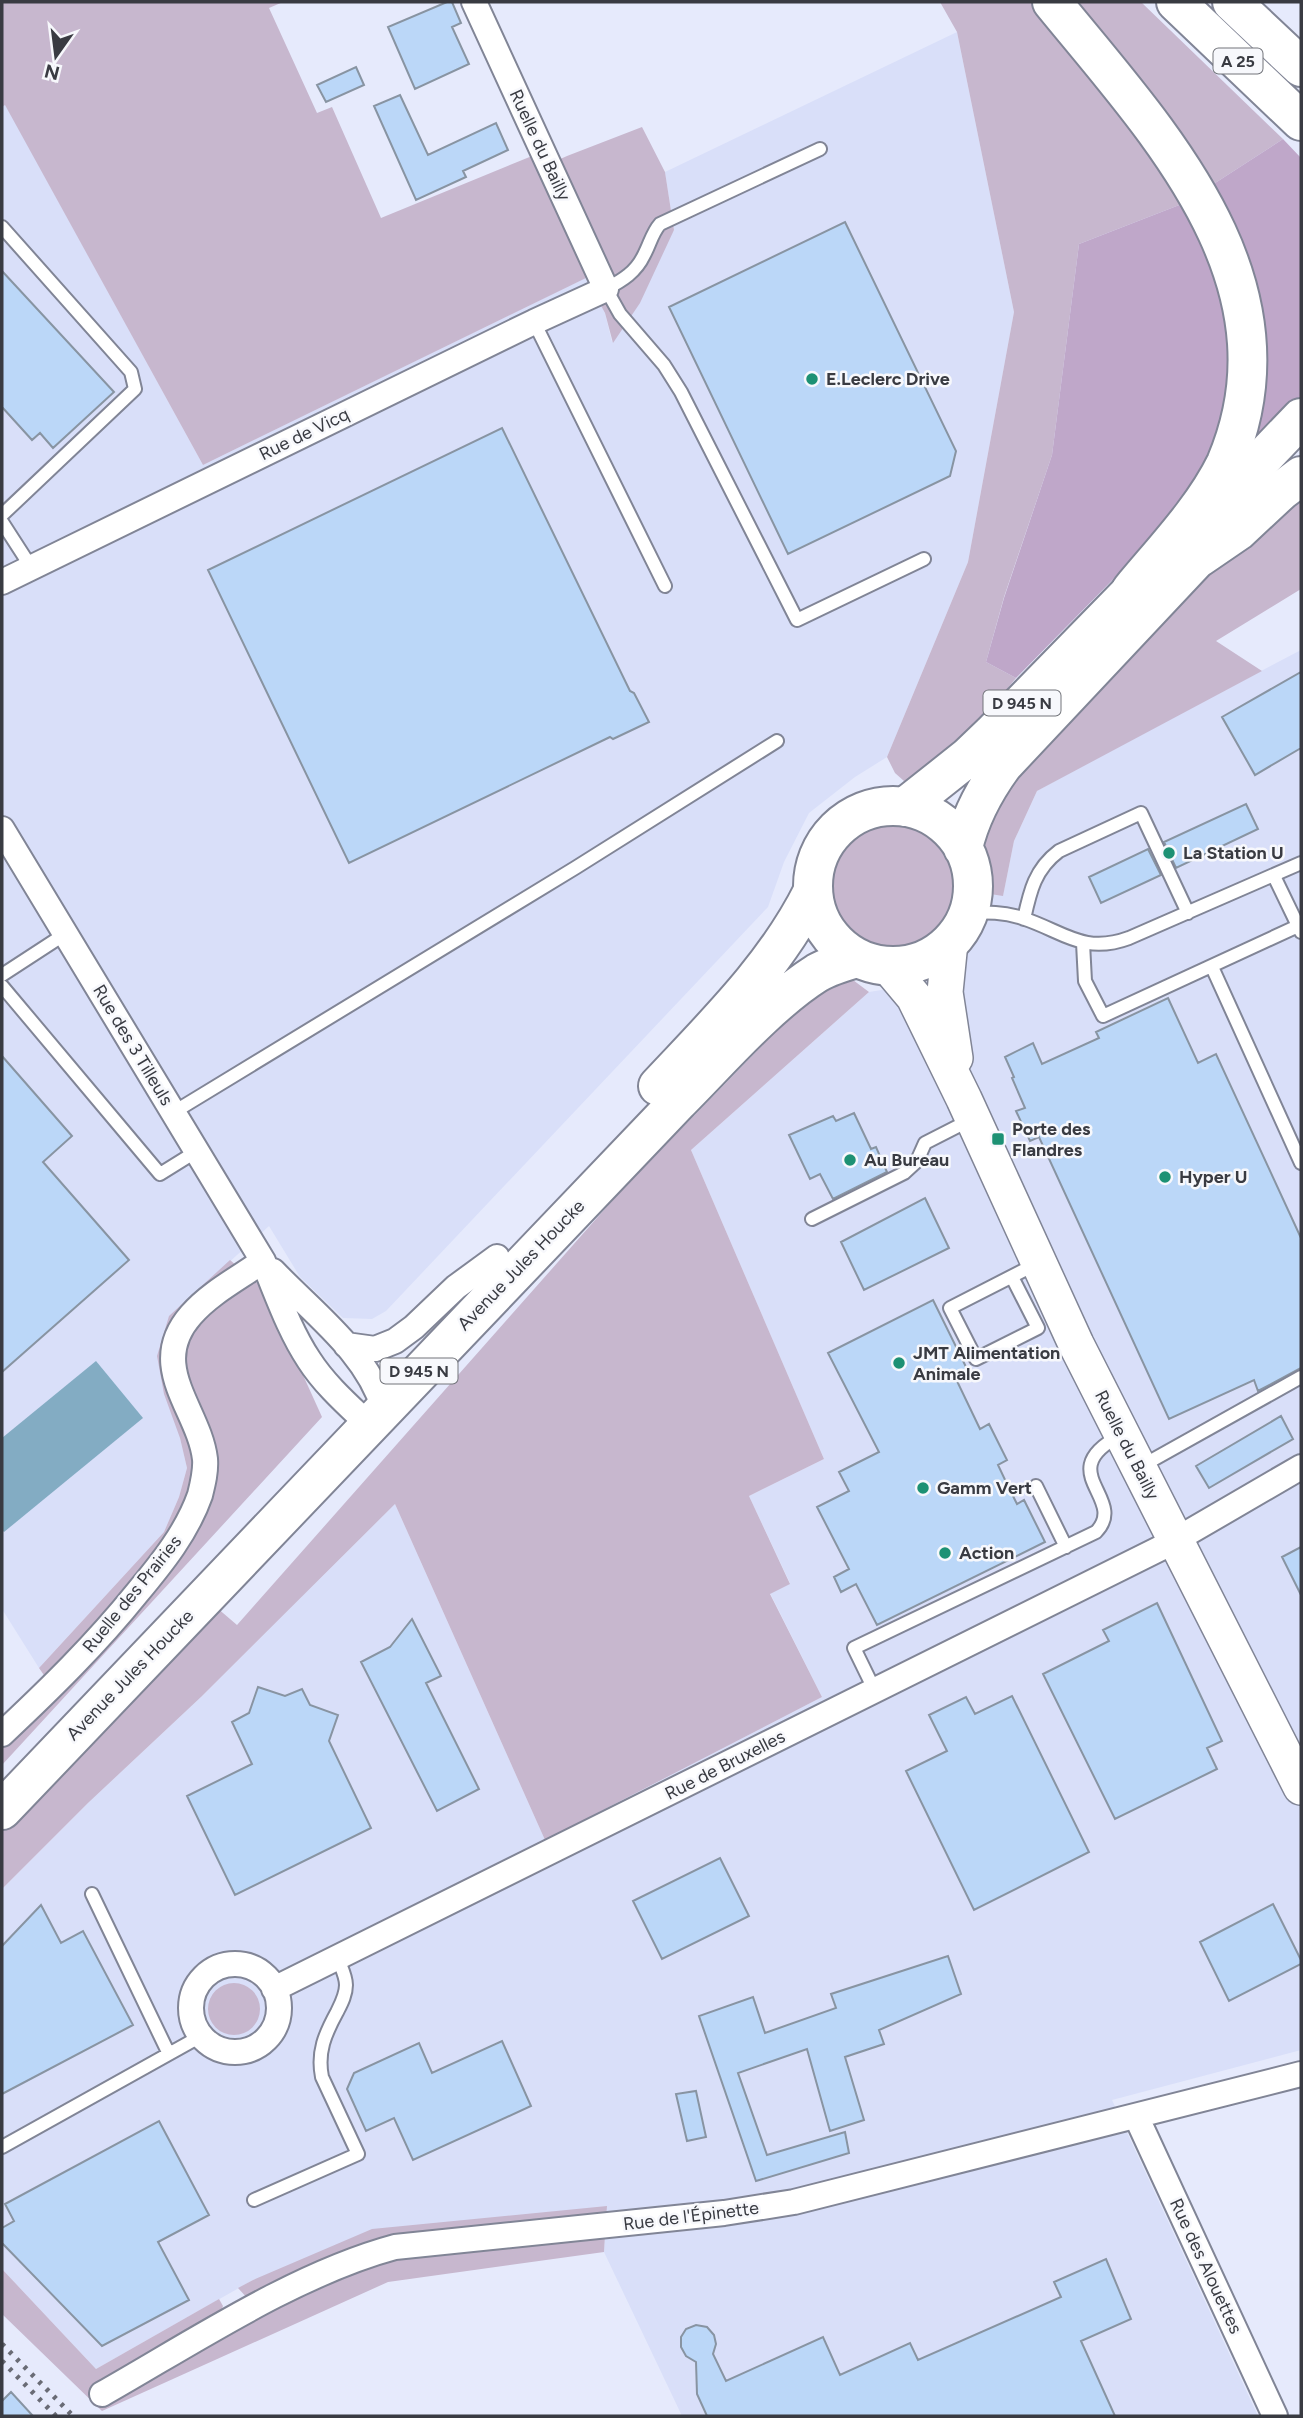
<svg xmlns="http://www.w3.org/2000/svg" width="1303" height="2418" font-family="Figtree,sans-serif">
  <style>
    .built { fill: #d9dff9 }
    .green { fill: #c7b7ce }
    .forest { fill: #bfa7c9 }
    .water { fill: #83acc3 }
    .building { fill: #bbd7f8; stroke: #8894a2; stroke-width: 2 }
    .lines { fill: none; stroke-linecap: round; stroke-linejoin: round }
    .lane-casing { stroke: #818596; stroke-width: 16 }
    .street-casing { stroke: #818596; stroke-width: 28 }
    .secondary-casing { stroke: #818596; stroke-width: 38 }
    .primary-casing { stroke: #818596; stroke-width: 42 }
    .highway-casing { stroke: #818596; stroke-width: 42 }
    .lane { stroke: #fff; stroke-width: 12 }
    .street { stroke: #fff; stroke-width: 24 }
    .secondary { stroke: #fff; stroke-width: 35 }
    .primary { stroke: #fff; stroke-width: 38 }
    .highway { stroke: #fff; stroke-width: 38 }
    .rail { stroke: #696b75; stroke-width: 5; stroke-dasharray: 3.5 7; stroke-linecap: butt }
    .poi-dot { fill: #1d9174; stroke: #f7f8fc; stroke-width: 2.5 }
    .labels { text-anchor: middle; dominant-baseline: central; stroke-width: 5; stroke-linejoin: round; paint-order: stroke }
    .shield { fill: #f7f8fc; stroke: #72747a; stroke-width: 2 }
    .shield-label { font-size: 16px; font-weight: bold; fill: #393b42 }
    .street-label { font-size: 18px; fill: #393b42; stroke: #f7f8fc }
    .poi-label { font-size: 18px; font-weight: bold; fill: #393b42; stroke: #f7f8fc; text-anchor: start }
  </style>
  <rect width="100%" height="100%" fill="#e6eafc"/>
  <path class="built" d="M957 32 1014 312 968 562 887 757 855 777 809 813 784 862 768 907 386 1311 372 1319 343 1318 300 1277 269 1226 170 1316 180 1438 187 1468 179 1497 164 1532 39 1668 2 1609V107L5 104 203 465 587 277 605 313 612 342 674 230 665 172Z
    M1301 650V2050L1112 2100 1258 2416H682L604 2252 606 2207 253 2280 96 2369 2 2269V1889L88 1803 201 1697 395 1504 545 1840 822 1697 770 1593 790 1583 749 1496 824 1459 691 1150 869 992 894 988 914 1024 961 956 975 923 984 893 1003 895 1014 841 1037 791 1116 747Z"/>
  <path class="green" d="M2 2H283L269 8 317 113 332 107 381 218 532 156 538 169 567 156 642 127 665 172 674 230 640 303 613 343 605 313 586 278 203 465 5 105 2 107Z
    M940 2H1031L1165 169 1187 202 1079 244 1052 455 1004 597 986 662 1016 678 955 753 913 789 895 773 887 757 968 562 1014 312 957 32Z
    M1067 2H1141L1283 139 1212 185Z
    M1301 489V589L1216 641 1262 671 1037 791 1014 841 1003 896 984 893 982 847 1002 792 1067 719 1200 584Z
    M830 886a63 63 0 1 1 126 0a63 63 0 1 1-126 0Z
    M849 977 869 992 691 1150 824 1459 749 1496 790 1584 770 1594 822 1697 545 1840 395 1504 201 1697 88 1803 2 1889V1831L59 1773 216 1607 237 1625 619 1193 814 992Z
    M230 1260 264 1289 322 1417 2 1765V1746L57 1694 39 1668 164 1532 179 1497 187 1468 180 1438 164 1394 157 1356 169 1316Z
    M208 2009a26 26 0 1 1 52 0a26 26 0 1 1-52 0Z
    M607 2206 606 2219 422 2236 249 2300 238 2288 253 2280 372 2229Z
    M605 2235 604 2252 388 2282 102 2411 2 2314V2269L96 2369 219 2299 223 2306 220 2314 233 2328 384 2257Z"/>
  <path class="forest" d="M1283 139 1301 158V397L1258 445 1248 439C1252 393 1266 327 1256 284 1247 249 1227 217 1212 185Z
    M1187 202 1213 251 1237 362 1204 476 1137 555 1016 678 986 662 1004 598 1052 455 1079 244Z"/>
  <path class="water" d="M96 1361 143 1418 4 1532 2 1530V1438Z"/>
  <path class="building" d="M447 2H452L461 23 452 27 469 64 415 89 388 27Z
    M356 67 364 85 326 102 317 85Z
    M400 95 428 155 496 123 508 150 463 171 466 177 416 200 374 106Z
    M845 222 956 451 950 476 788 554 669 307Z
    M2 271 114 392 53 448 40 433 32 440 2 407Z
    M502 428 630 691 634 693 649 722 613 739 610 737 349 863 208 570Z
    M1301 672V748L1255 775 1222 717Z
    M1246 804 1258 829 1176 868 1164 842Z
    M1148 849 1161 875 1101 903 1089 877Z
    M1168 998 1198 1063 1216 1054 1301 1238V1368L1258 1391 1254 1380 1169 1419 1039 1137 1030 1141 1016 1111 1025 1108 1012 1078 1014 1077 1005 1057 1033 1043 1042 1064 1099 1038 1096 1032Z
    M2 1056 72 1136 43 1162 129 1260 2 1372Z
    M854 1113 871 1149 876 1147 887 1172 833 1199 820 1174 810 1179 789 1135 833 1116 836 1121Z
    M925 1198 949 1248 864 1290 841 1242Z
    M933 1300 969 1373 956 1379 980 1429 989 1424 1007 1460 998 1465 1007 1484 1017 1504 1024 1500 1045 1542 877 1625 856 1584 841 1592 834 1577 849 1569 817 1507 849 1491 839 1472 879 1452 828 1353Z
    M1281 1416 1293 1439 1209 1488 1196 1466Z
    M1301 1547V1595L1282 1557Z
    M1157 1603 1222 1741 1207 1748 1217 1769 1115 1819 1043 1674 1109 1641 1103 1630Z
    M412 1619 441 1676 426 1683 479 1789 437 1811 361 1662 390 1647Z
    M258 1687 285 1696 302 1689 310 1705 338 1715 329 1741 371 1828 235 1895 187 1796 252 1764 232 1722 249 1713Z
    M1012 1696 1089 1852 974 1910 906 1771 947 1751 929 1715 966 1697 975 1714Z
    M720 1858 749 1916 662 1959 633 1901Z
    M1273 1904 1301 1960V1964L1229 2001 1200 1942Z
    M41 1905 61 1943 83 1931 133 2025 2 2094V1946Z
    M948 1956 961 1994 879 2030 884 2044 845 2057 864 2120 830 2131 807 2049 738 2073 767 2155 845 2132 849 2153 756 2181 699 2016 753 1997 765 2033 836 2008 831 1994Z
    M502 2041 531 2106 413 2160 394 2118 366 2131 347 2089 354 2073 419 2043 432 2073Z
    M696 2091 706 2137 687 2141 676 2094Z
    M159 2121 209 2215 158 2242 189 2300 102 2346 2 2243V2228L14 2221 5 2204Z
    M1106 2259 1131 2319 1081 2341 1115 2416H707L697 2394 696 2362 686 2356 681 2347V2337L686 2329 696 2325 707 2327 714 2335 716 2344 713 2354 726 2381 823 2337 840 2375 910 2343 918 2360 1061 2297 1054 2282Z
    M11 2392 33 2416H2V2401Z"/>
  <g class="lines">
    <g class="lane-casing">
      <path id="lane" d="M820 149 660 224C652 233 650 244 644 255 636 272 623 280 606 289L620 314 664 365 681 392 797 620 924 559
        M2 227 131 372 135 389 2 515
        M534 322 665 586
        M2 522 31 567
        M1274 876 1301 932
        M968 913C987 912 1004 912 1022 918 1063 931 1083 955 1129 938L1301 863
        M1024 919C1030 891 1035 869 1059 851L1141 813 1188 913
        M1083 943 1085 981 1103 1016 1298 926
        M1212 967 1301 1163
        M2 975 65 934
        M2 986 160 1174 197 1151
        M174 1112 575 868 777 741
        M812 1219 904 1173 917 1161 925 1143 972 1119
        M1012 1277 1038 1328 976 1359 950 1308 1038 1263
        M1140 1467 1301 1377
        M1036 1486 1066 1547
        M874 1689 854 1648 1096 1532C1129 1498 1050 1472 1121 1435
        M92 1894 168 2052
        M2 2147 201 2036
        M254 2200 358 2154 322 2077C317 2052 325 2034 337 2012 341 2004 346 1995 346 1985 346 1976 341 1967 338 1959"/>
    </g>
    <g class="street-casing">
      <path id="street" d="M2 582 534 322 606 289 474 2
        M2 829 263 1261C277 1294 289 1330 309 1360 325 1385 348 1405 369 1425
        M273 1271C313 1313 367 1352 384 1409
        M346 1345 375 1349 395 1341 414 1327 456 1287 497 1257
        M2 1734C50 1689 96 1644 137 1593 162 1563 187 1532 200 1495 203 1483 206 1471 205 1459 199 1409 146 1366 191 1315 210 1293 239 1278 263 1261
        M191 2008a44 44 0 1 1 88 0a44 44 0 1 1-88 0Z
        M274 1989 1167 1545 1301 1467
        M1136 2116 1275 2416
        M102 2394C192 2343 295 2274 395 2247L724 2213 794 2202 1301 2074"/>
    </g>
    <g class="secondary-casing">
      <path id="secondary" d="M950 942 945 992 955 1058
        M888 966 914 997 964 1099 1076 1344 1301 1787"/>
    </g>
    <g class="primary-casing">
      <path id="primary" d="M1197 527 1301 418
        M813 886a80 80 0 1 1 160 0a80 80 0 1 1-160 0Z
        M905 807 968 757 992 734 1156 566
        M963 848C970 817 984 791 1003 765L1223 531
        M658 1086C714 1026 776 966 813 891
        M2 1810 679 1101C720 1060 768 1004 817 973 829 966 843 962 857 958"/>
    </g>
    <g class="highway-casing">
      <path id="highway" d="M1052 2C1157 131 1303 281 1226 463 1203 510 1164 550 1131 590
        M1176 2 1301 121
        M1232 2 1301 67
        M1200 557 1238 531 1281 491 1301 476"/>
    </g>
    <use href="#lane" class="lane"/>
    <use href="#street" class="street"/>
    <use href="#secondary" class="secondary"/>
    <use href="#primary" class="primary"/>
    <use href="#highway" class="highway"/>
    <path class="rail" d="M2 2344 73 2416
      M2 2361 56 2416"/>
  </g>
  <g class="poi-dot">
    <circle cx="812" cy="379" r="7"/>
    <circle cx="1169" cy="853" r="7"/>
    <rect x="991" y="1132" width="14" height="14" rx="3.5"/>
    <circle cx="850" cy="1160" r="7"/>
    <circle cx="1165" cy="1177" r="7"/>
    <circle cx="899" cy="1363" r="7"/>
    <circle cx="923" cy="1488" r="7"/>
    <circle cx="945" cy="1553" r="7"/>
  </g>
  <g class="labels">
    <g class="shield">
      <rect x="1213.5" y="48.5" width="49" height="25" rx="5"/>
      <rect x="983.5" y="690.5" width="77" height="25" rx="5"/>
      <rect x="380.5" y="1358.5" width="77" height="25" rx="5"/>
    </g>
    <g class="shield-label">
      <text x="1238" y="61">A 25</text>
      <text x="1022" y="703">D 945 N</text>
      <text x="419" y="1371">D 945 N</text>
    </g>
    <g class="street-label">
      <text transform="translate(540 145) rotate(65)">Ruelle du Bailly</text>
      <text transform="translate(304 434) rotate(-26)">Rue de Vicq</text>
      <text transform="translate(133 1045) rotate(59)">Rue des 3 Tilleuls</text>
      <text transform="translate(521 1265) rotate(-46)">Avenue Jules Houcke</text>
      <text transform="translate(1127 1445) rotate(63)">Ruelle du Bailly</text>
      <text transform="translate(132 1594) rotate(-51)">Ruelle des Prairies</text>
      <text transform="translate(130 1675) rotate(-46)">Avenue Jules Houcke</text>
      <text transform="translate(725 1765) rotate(-27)">Rue de Bruxelles</text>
      <text transform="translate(691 2216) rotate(-7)">Rue de l'Épinette</text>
      <text transform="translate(1206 2266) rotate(65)">Rue des Alouettes</text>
    </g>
    <g class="poi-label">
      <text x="826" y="379">E.Leclerc Drive</text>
      <text x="1183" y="853">La Station U</text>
      <text x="1012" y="1129">Porte des<tspan x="1012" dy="21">Flandres</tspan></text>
      <text x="864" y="1160">Au Bureau</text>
      <text x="1179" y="1177">Hyper U</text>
      <text x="913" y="1353">JMT Alimentation<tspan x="913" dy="21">Animale</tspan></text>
      <text x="937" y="1488">Gamm Vert</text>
      <text x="959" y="1553">Action</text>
    </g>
  </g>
  <rect width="1303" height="2418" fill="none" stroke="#393b42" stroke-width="7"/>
  <g transform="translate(56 56) rotate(194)" stroke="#f7f8fc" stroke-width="5" paint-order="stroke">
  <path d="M0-5L12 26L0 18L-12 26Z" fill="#393b42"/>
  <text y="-10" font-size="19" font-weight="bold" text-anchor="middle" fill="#393b42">N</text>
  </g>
</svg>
